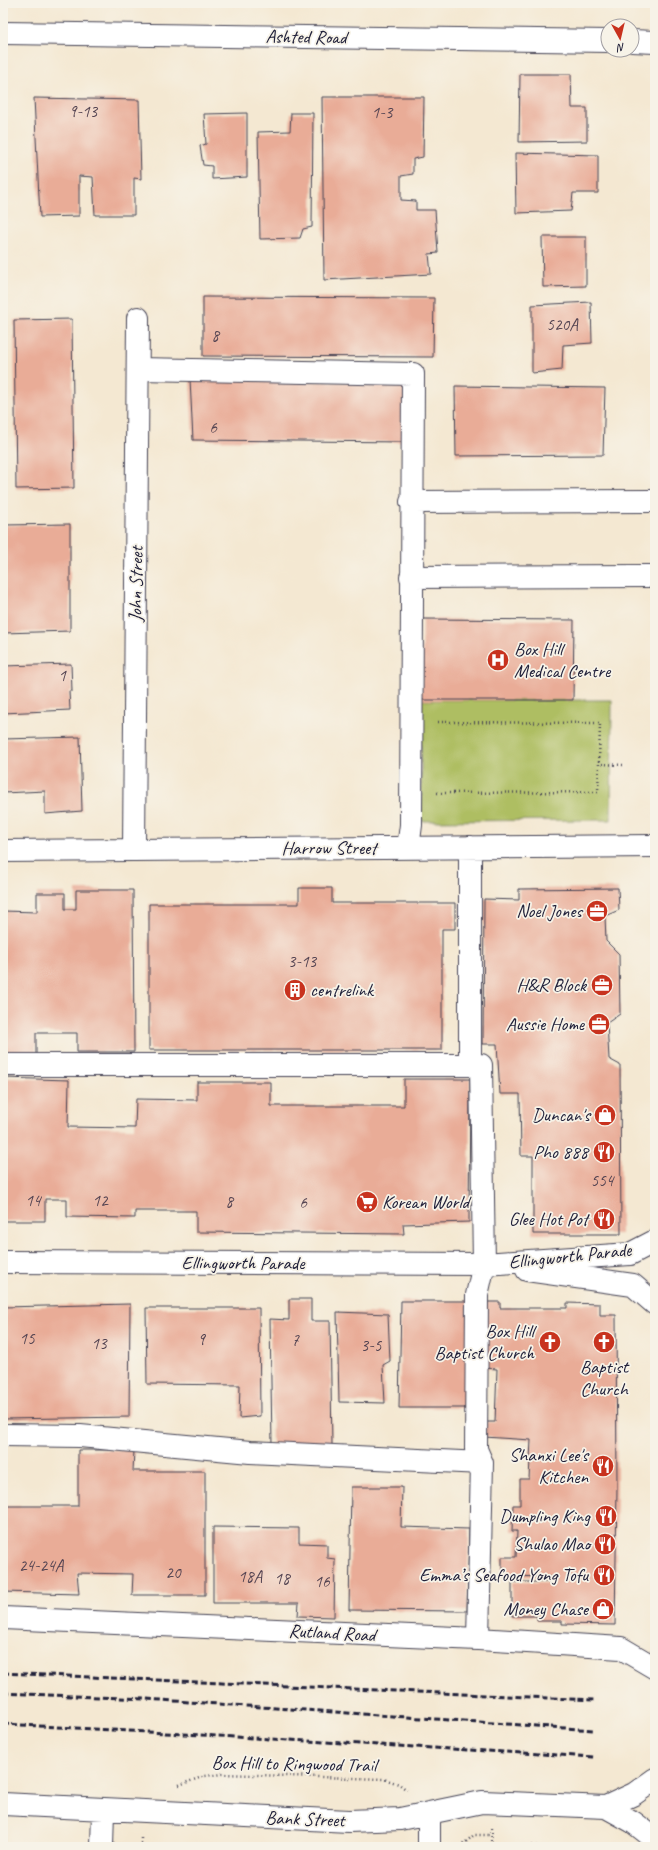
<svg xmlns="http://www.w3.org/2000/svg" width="658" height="1850" font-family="Caveat,sans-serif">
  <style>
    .green { fill: #aebe62; stroke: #68704e }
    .building { fill: #e9ac97 }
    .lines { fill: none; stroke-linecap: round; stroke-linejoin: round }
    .minor-casing { stroke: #424052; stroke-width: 24 }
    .path { stroke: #424052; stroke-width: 2.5; stroke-dasharray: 1 3; stroke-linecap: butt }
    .minor { stroke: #fff; stroke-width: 22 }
    .rail { stroke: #22223b; stroke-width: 3; stroke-dasharray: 6 3; stroke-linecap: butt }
    .labels { text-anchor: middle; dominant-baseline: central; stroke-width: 3.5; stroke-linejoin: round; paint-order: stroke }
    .number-label { font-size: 17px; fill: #544452 }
    .street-label { font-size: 19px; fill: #22223b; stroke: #f7f3e8 }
    .poi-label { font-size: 19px; fill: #22223b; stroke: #f7f3e8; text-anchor: end }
  </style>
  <rect width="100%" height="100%" fill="#f7f3e8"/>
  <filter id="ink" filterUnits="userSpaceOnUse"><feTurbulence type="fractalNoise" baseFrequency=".025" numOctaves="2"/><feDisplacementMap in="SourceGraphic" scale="8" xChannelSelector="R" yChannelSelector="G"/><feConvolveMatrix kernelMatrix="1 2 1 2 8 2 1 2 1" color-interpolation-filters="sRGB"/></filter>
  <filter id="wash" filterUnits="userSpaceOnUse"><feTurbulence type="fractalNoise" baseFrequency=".012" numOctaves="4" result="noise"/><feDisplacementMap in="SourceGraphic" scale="16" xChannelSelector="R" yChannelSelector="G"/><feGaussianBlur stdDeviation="0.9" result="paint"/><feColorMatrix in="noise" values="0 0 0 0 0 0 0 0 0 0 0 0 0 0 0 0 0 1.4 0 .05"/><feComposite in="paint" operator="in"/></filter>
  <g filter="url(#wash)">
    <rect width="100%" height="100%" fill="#f4e8d2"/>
    <path class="green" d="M421 700H612L611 820 421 821Z"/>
    <g id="blocks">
      <path class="building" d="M520 74H571L572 108H587V141L519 142Z
        M322 97H424L423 157 413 159V174L401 176V200L416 201V210H435L438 253 429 254 431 274 324 280Z
        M34 98 139 100 141 179 134 178V215H95L93 177 79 176V216L40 217Z
        M247 113V177L212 179V166L203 165 200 146 206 144 204 114Z
        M291 113H313L312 227 303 229 300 238 260 239 258 132 290 131Z
        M515 153 598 155V193H573L571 211 516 213Z
        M542 237H586V286L543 287Z
        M203 297 434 298 433 357 203 356Z
        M591 302 592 343 563 345 562 370 532 373V305Z
        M72 319 74 488 16 489 14 320Z
        M190 379 406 383V442L193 440Z
        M455 386 605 388 603 455 456 456Z
        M70 524V631L3 633V525Z
        M423 619 574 620 573 700H421Z
        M71 664 72 691H69L70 710 3 713V666Z
        M80 737 82 811 45 814V791L3 793V739Z
        M299 888H332V903H455V929H442V1050H149V904H299Z
        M618 888 619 910 605 916 606 941 619 954 620 1014 607 1023 609 1059 620 1065 621 1234H533V1156H521L520 1094H500L497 1044H483L484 899 519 900V889Z
        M76 890H133L134 1052H77V1033H36V1055H3V911L37 912V893H65V909H76Z
        M3 1078 69 1080 68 1127 135 1128 136 1099 197 1100V1082H271V1106H404V1079H470L469 1222 403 1224 404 1234 196 1232V1211H135V1218L67 1217V1199H45V1221H3Z
        M289 1299H311V1321H330L332 1445H272L270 1319 289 1320Z
        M401 1301H472V1408H399Z
        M484 1302H500V1308H567V1303L600 1304V1315H616L617 1487 615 1625 562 1624V1621H537V1616H512V1582H553V1577L502 1576V1557H516L517 1531H512L513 1505H520V1479H529L531 1440 484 1437V1422H495L497 1369 483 1368Z
        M130 1304 129 1417 3 1419V1307Z
        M146 1308H259L260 1416 239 1418 240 1385 147 1384Z
        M337 1312 388 1314 390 1361 383 1365 385 1403 339 1402Z
        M78 1450H134L133 1471H205V1595H132L133 1574 77 1573 79 1594 3 1592V1506H78Z
        M351 1487H402L401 1527 469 1529 467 1611 349 1610Z
        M213 1527 299 1528V1543L327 1544V1558L335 1559 334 1617 298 1616 299 1603H213Z"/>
    </g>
  </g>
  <g filter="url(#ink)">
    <use href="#blocks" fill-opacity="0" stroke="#424052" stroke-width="1"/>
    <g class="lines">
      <g class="minor-casing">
        <path id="minor" d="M3 33 608 41
          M632 41 655 42
          M138 369 413 374 411 825 408 848
          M411 502 655 501
          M411 577 655 576
          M134 850 138 318
          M3 851 655 846
          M3 1065H481L484 1264 477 1295 476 1449 482 1463 478 1639
          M470 1065V847
          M3 1262 484 1264 630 1254 655 1241
          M527 1270 633 1285 655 1304
          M3 1435 80 1436 250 1452 482 1463
          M3 1618 478 1639 621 1648 655 1668
          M3 1804 349 1821 400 1819 482 1802 606 1807 633 1822 655 1839
          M606 1807 634 1794 655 1779
          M429 1813V1847
          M102 1847 103 1810"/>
      </g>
      <path class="path" d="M438 722 600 723 599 764
        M437 793 598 792 599 764 624 765
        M179 1785 205 1776 222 1774 384 1779 399 1784 407 1790
        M492 1828 491 1843 551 1847
        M141 1847V1838
        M460 1847 474 1835H491"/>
      <use href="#minor" class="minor"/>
      <path class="rail" d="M3 1673 594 1700
        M3 1693 146 1699 594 1730
        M3 1724 594 1757"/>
    </g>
  </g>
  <defs>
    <g id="hospital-disc" transform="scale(1.15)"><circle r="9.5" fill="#c8321e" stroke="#f7f3e8"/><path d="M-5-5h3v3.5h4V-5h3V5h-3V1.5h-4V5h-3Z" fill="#fff"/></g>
    <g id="office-disc" transform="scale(1.15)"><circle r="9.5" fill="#c8321e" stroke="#f7f3e8"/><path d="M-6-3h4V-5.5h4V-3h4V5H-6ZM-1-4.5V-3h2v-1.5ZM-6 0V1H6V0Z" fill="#fff"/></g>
    <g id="building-disc" transform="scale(1.15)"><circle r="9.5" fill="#c8321e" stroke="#f7f3e8"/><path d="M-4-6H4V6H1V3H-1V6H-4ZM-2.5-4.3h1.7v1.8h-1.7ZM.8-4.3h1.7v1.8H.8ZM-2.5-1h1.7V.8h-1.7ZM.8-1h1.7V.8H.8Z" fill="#fff"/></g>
    <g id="shop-disc" transform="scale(1.15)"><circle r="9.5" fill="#c8321e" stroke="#f7f3e8"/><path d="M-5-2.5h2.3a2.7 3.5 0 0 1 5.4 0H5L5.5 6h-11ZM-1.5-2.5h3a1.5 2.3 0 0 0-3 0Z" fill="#fff"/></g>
    <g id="restaurant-disc" transform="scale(1.15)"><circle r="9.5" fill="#c8321e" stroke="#f7f3e8"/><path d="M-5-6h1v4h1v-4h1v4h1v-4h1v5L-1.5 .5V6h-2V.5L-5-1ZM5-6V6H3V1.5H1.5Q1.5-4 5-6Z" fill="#fff"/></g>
    <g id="supermarket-disc" transform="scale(1.15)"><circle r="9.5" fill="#c8321e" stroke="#f7f3e8"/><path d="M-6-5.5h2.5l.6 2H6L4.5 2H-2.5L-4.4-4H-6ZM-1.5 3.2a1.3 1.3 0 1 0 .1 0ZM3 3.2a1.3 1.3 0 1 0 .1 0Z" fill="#fff"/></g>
    <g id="church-disc" transform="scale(1.15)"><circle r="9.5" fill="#c8321e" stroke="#f7f3e8"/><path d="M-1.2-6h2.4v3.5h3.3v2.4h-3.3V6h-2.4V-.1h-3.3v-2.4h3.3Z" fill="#fff"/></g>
  </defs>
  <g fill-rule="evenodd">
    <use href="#hospital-disc" x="498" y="660"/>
    <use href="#office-disc" x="597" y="911"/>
    <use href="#office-disc" x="602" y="985"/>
    <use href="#building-disc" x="295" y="990"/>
    <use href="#office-disc" x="599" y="1024"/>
    <use href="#shop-disc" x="605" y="1115"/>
    <use href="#restaurant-disc" x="604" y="1152"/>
    <use href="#supermarket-disc" x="367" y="1202"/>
    <use href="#restaurant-disc" x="604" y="1219"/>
    <use href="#church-disc" x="550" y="1342"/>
    <use href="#church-disc" x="604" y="1342"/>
    <use href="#restaurant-disc" x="603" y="1466"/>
    <use href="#restaurant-disc" x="606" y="1516"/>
    <use href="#restaurant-disc" x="605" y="1544"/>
    <use href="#restaurant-disc" x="604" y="1575"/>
    <use href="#shop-disc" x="603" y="1609"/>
  </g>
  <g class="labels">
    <g class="number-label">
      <text x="83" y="111">9-13</text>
      <text x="382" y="112">1-3</text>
      <text x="562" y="324">520A</text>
      <text x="215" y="335">8</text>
      <text x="213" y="427">6</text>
      <text x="62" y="675">1</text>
      <text x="302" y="961">3-13</text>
      <text x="602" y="1180">554</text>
      <text x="33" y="1200">14</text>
      <text x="100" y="1200">12</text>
      <text x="229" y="1201">8</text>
      <text x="303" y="1202">6</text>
      <text x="27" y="1338">15</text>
      <text x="201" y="1339">9</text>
      <text x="295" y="1340">7</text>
      <text x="99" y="1343">13</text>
      <text x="371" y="1345">3-5</text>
      <text x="41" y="1565">24-24A</text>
      <text x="173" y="1572">20</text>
      <text x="250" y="1576">18A</text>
      <text x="282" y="1578">18</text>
      <text x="322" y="1581">16</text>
    </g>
    <g class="street-label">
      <text transform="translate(306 37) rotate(1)">Ashted Road</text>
      <text transform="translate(136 584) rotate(-89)">John Street</text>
      <text x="329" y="848">Harrow Street</text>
      <text transform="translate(570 1256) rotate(-6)">Ellingworth Parade</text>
      <text x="243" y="1263">Ellingworth Parade</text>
      <text transform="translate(332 1633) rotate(3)">Rutland Road</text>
      <text transform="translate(294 1764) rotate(1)">Box Hill to Ringwood Trail</text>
      <text transform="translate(305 1819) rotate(2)">Bank Street</text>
    </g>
    <g class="poi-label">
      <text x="514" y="649" text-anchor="start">Box Hill<tspan x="514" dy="22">Medical Centre</tspan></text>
      <text x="582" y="911">Noel Jones</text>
      <text x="586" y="985">H&amp;R Block</text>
      <text x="310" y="990" text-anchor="start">centrelink</text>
      <text x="584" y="1024">Aussie Home</text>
      <text x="590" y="1115">Duncan's</text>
      <text x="588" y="1152">Pho 888</text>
      <text x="382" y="1202" text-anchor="start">Korean World</text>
      <text x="588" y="1219">Glee Hot Pot</text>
      <text x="534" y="1331">Box Hill<tspan x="534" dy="22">Baptist Church</tspan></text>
      <text x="604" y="1367" text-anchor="middle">Baptist<tspan x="604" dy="22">Church</tspan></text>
      <text x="588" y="1455">Shanxi Lee's<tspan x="588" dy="22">Kitchen</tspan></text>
      <text x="590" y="1516">Dumpling King</text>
      <text x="590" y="1544">Shulao Mao</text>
      <text x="588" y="1575">Emma’s Seafood Yong Tofu</text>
      <text x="588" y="1609">Money Chase</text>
    </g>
  </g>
  <rect width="658" height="1850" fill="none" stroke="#f7f3e8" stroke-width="16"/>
  <g transform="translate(620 38) rotate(172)"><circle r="19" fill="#f7f3e8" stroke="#a29fa3"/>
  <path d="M0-3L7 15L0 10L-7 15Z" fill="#c8321e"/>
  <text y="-6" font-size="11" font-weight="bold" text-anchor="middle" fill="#22223b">N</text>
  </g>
</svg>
